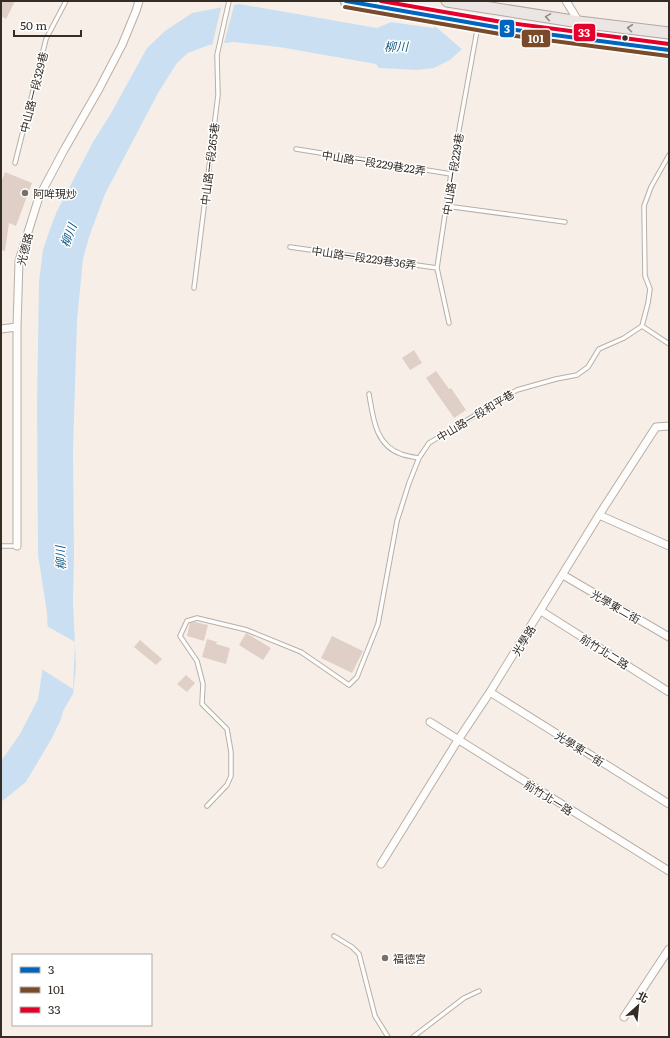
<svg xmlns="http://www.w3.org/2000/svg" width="670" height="1038" font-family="Literata,'Noto Sans TC',serif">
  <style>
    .water { fill: #cae0f2 }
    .pier { fill: #f7efe7 }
    .building { fill: #e0cfc7 }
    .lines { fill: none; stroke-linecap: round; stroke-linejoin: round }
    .service-casing { stroke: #b6afa8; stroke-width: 5.5 }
    .minor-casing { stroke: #b6afa8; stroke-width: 9 }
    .primary-casing { stroke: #b4a6a4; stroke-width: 13 }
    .service { stroke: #fefdfb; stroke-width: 3.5 }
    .minor { stroke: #fefdfb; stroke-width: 7 }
    .primary { stroke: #ebe5e4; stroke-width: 11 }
    .bus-1-casing { stroke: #fff; stroke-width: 7 }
    .bus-2-casing { stroke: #fff; stroke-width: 7 }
    .bus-3-casing { stroke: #fff; stroke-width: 7 }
    .bus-1 { stroke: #0065bd; stroke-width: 4 }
    .bus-2 { stroke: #7a4b2a; stroke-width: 4 }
    .bus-3 { stroke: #e4002b; stroke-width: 4 }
    .oneway { stroke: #908985 }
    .bus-dot { fill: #342d26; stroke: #fff; stroke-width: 1.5 }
    .poi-dot { fill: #78716a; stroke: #fff; stroke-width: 1.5 }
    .labels { text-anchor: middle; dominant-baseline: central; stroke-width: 3; stroke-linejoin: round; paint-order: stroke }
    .street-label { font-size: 11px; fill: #342d26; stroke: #fff }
    .poi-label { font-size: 11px; fill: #342d26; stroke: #fff; text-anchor: start }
    .water-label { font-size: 12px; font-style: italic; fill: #0f5883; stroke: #fff }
    .line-badge { stroke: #fff; stroke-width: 1.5 }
    .badge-label { font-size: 11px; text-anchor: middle; font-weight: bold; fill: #fff }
  </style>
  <rect width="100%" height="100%" fill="#f7efe7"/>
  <path class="water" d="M473 1H516L450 60 434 68 416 70 379 68 376 64 279 47 234 42 209 45 188 53 177 63 158 93 105 194 89 237 83 259 77 321 73 450 74 554 73 602 76 667 73 694 63 711 61 719 52 738 26 782 1 802V761L20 734 38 699 48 634 47 613 38 555 37 405 39 281 43 250 50 229 57 211 93 142 110 115 147 48 165 31 192 13 239 4 377 28 391 22 433 28Z"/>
  <path class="pier" d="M469 1H518L464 51 435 26Z
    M235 2 224 43 212 46 222 4Z
    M45 625 75 642 73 689 40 668 46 633Z"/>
  <path class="building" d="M1 1H15L6 19 1 16Z
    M5 172 32 183 16 226 9 223 5 251 1 250V183Z
    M414 350 422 363 410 370 402 358Z
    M436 371 449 389 451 388 466 410 454 418 426 378Z
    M195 622 208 625 204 641 187 636 190 623Z
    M246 633 271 648 263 660 239 645Z
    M332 636 363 651 352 673 321 658Z
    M207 639 217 642 216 644 230 648 226 664 202 657Z
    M140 640 162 659 156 665 134 647Z
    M186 675 195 683 187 692 177 684Z"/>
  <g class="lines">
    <g class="service-casing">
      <path id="service" d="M296 149 451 174
        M15 163 46 39 66 1
        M446 206 565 222
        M290 247 437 268
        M194 288 218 95 217 55 229 1
        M449 323 437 268 451 174 478 25
        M642 326 669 344
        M369 394C373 417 375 445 401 454 406 456 413 457 419 458
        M1 546H17
        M207 806 227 785 231 776V752L227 729 202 704 203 684 197 661 180 636 187 621 197 618 247 630 301 652 349 685 357 677 378 624 397 521 409 483 419 458 429 443 517 390 556 379 577 375 588 367 599 349 624 338 642 326 648 303 650 289 645 276 644 206 651 187 669 155
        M334 936 352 947 359 954 375 1016 388 1037
        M413 1037 464 998 479 991"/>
    </g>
    <g class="minor-casing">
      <path id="minor" d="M566 1 579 22 582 40
        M1 329 17 327
        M599 515 669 546
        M17 546V327L19 261 39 197 64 150 99 89 122 45 136 11 139 1
        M563 575 669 637
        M541 611 669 692
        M490 692 669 804
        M430 722 669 871
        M381 864 458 740 490 692 599 515 656 427 669 426
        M624 1017 669 949"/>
    </g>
    <g class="primary-casing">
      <path id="primary" d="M346 1 501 28 669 50
        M447 1 579 22 669 33"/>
    </g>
    <use href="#service" class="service"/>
    <use href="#minor" class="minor"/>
    <use href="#primary" class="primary"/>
    <g class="bus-1-casing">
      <path id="bus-1" d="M346 1 501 28 669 50"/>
    </g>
    <g class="bus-2-casing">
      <path id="bus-2" d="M345 7 500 34 668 56"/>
    </g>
    <g class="bus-3-casing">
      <path id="bus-3" d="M381 1 502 22 669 44"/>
    </g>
    <use href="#bus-1" class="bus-1"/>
    <use href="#bus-2" class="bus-2"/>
    <use href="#bus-3" class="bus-3"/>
  </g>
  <defs><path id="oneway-chevron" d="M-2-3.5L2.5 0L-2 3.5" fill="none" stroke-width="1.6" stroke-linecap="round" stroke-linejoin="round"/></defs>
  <g class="oneway">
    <use href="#oneway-chevron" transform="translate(548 17) rotate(-171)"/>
    <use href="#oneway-chevron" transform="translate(630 28) rotate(-173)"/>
  </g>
  <circle class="bus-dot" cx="625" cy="38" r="3.5"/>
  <g class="poi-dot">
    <circle cx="25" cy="193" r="4"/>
    <circle cx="385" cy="958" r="4"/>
  </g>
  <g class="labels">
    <g class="street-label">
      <text transform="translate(33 92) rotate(-76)">中山路一段329巷</text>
      <text transform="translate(374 162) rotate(9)">中山路一段229巷22弄</text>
      <text transform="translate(209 164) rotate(-83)">中山路一段265巷</text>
      <text transform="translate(452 174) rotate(-81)">中山路一段229巷</text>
      <text transform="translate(24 249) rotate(-76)">光德路</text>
      <text transform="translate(364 257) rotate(8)">中山路一段229巷36弄</text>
      <text transform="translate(475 415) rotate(-31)">中山路一段和平巷</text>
      <text transform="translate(616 606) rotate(30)">光學東二街</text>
      <text transform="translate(523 640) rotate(-58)">光學路</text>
      <text transform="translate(605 651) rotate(32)">前竹北二路</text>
      <text transform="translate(580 748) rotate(32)">光學東一街</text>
      <text transform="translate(549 797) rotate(32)">前竹北一路</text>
    </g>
    <g class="poi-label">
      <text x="33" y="193">阿哞現炒</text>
      <text x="393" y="958">福德宮</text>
    </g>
    <g class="water-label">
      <text x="396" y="46">柳川</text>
      <text transform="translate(68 235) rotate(-70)">柳川</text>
      <text transform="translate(60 558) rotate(-92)">柳川</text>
    </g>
  </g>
  <g class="line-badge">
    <rect x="499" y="19" width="16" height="19" rx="4" fill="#0065bd"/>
    <rect x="573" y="23" width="23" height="19" rx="4" fill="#e4002b"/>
    <rect x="521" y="29" width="30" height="19" rx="4" fill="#7a4b2a"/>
  </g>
  <g class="badge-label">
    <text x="507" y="33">3</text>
    <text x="584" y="37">33</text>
    <text x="536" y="43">101</text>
  </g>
  <rect width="670" height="1038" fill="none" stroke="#342d26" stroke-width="4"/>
  <rect x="12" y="954" width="140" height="72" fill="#ffffff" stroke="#aeaba8"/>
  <rect x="20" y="967" width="20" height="6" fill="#0065bd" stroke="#aeaba8"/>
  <text x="48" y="974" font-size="12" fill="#342d26">3</text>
  <rect x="20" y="987" width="20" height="6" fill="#7a4b2a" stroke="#aeaba8"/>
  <text x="48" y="994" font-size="12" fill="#342d26">101</text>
  <rect x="20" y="1007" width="20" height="6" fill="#e4002b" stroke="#aeaba8"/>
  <text x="48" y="1014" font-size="12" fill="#342d26">33</text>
  <g transform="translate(638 1006) rotate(27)" stroke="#ffffff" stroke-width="3" paint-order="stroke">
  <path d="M0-3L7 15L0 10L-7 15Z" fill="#342d26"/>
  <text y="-6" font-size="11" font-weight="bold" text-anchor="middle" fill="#342d26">北</text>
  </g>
  <path d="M14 30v6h67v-6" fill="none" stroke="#342d26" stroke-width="2"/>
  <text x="20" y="30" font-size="12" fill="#342d26" stroke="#ffffff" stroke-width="3" paint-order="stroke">50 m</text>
</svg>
